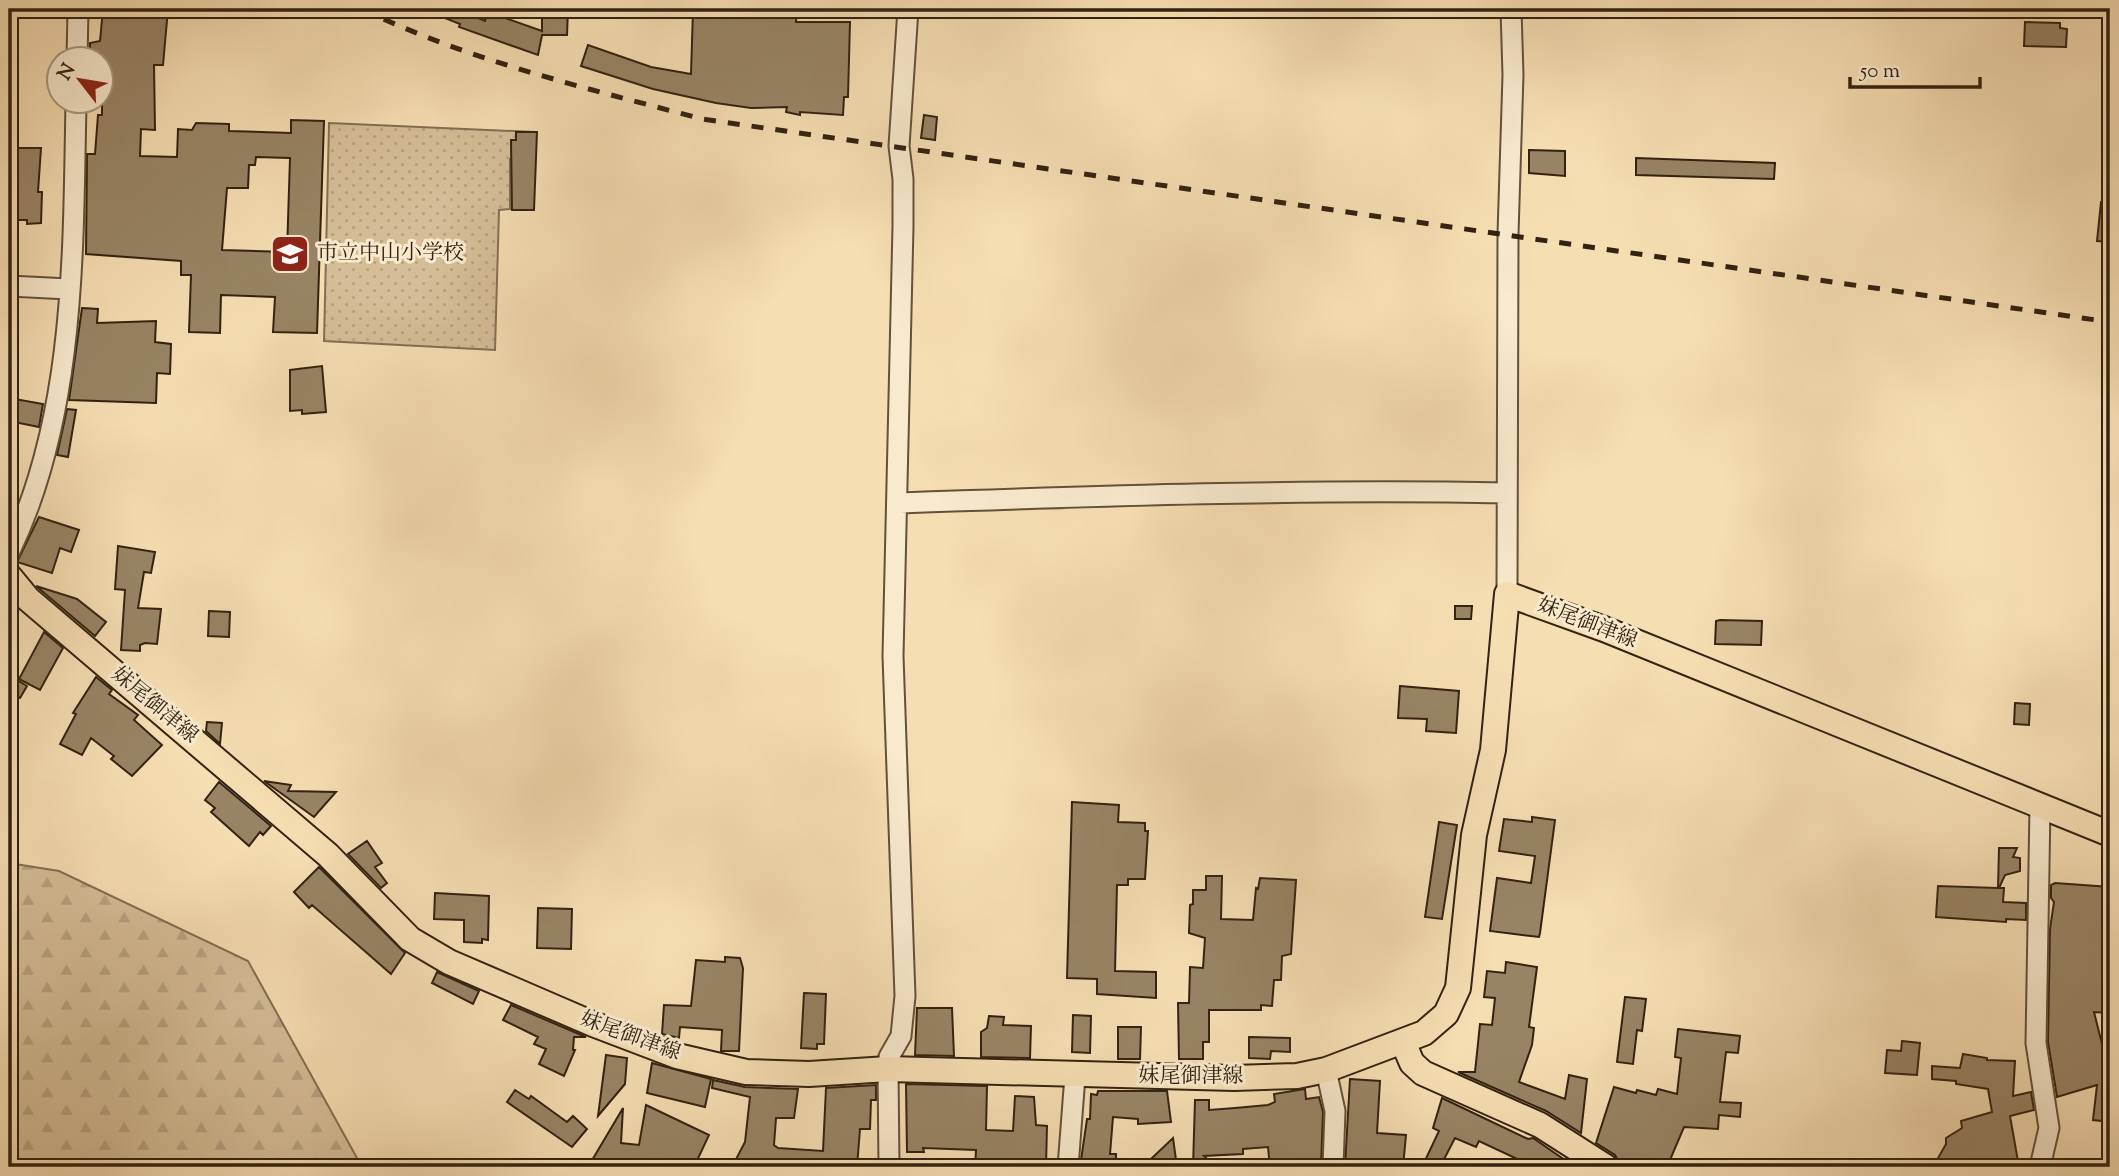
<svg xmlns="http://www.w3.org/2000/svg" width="2119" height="1176" font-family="'Sorts Mill Goudy','Noto Serif JP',serif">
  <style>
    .grass { fill: url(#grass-dots); stroke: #847054; stroke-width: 2 }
    .forest { fill: url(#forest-firs); stroke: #847054; stroke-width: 2 }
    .building { fill: #988465; stroke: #322211; stroke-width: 2; fill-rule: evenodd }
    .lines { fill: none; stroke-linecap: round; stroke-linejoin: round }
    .minor-casing { stroke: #63513a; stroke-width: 23 }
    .major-casing { stroke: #322211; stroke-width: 28 }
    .minor { stroke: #f9eace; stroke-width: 19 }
    .major { stroke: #f6deb3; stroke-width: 24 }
    .rail { stroke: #322211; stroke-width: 5; stroke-dasharray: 12 12; stroke-linecap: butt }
    .labels { text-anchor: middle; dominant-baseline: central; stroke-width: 6; stroke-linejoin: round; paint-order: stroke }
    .poi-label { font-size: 21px; fill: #322211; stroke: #f9eace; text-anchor: start }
    .street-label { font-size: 21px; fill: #322211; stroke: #f9eace }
  </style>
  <defs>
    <pattern id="grass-dots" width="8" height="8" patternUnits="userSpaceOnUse" patternTransform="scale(1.75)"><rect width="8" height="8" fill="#d5be97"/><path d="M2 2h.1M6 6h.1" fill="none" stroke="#b7a381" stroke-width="1.8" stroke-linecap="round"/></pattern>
    <pattern id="forest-firs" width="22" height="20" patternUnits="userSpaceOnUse" patternTransform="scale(1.75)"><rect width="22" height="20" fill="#d5be97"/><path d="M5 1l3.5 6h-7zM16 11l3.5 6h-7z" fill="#b7a381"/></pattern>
  </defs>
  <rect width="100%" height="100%" fill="#f6deb3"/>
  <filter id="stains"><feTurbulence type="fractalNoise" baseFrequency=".00286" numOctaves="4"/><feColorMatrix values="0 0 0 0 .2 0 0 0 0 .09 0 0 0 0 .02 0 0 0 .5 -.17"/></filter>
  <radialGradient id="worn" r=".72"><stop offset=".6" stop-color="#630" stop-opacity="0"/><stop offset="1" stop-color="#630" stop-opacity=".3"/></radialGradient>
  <path class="grass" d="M329 123 535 132 534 159H510V209L499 210 495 350 324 341Z"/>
  <path class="forest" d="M9 863 59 871 248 961 362 1167H9Z"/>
  <path class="building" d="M103 9H168L163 65H154L155 130 141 129 140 156 177 157 178 129 192 130 196 123 229 124V131L291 133V120L324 121 317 333 273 332 275 297 221 295 220 333 189 332 191 275H181V261L86 254 87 154H95L98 115H102V60H90V43L100 41ZM256 157 290 158 287 252 222 250 227 188H248L249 165H255Z
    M423 9H457L485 21 488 12 542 31V9H568L567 35H542L538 55 459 27 460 24Z
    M693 9H797L796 22H850L848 97H844L843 115 800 112V115L786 112 787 107 751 108 716 103 653 89 581 66 588 45 651 67 691 74Z
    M2025 22 2060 23V28L2067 29 2066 47 2024 46Z
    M924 115 937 117 935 140 921 138Z
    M516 132H537L534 210H512L511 140H516Z
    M12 148H41L38 192H42L41 223 27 224V220H16L17 184 9 183V150Z
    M1529 150 1565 151V176L1529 173Z
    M1636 158 1775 163 1774 179 1636 175Z
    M2101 202 2110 203V242L2097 241Z
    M82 308 98 309 97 323 156 321 155 342 171 344 170 374 157 373 156 403 69 400Z
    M322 366 326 412 302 414V410L290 411V370Z
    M9 398 43 404 39 427 9 421Z
    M67 409 76 410 68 457 57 455Z
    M39 517 79 530 71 552 60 548 52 573 17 562Z
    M118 546 155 552 151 573 144 572 138 608 161 609 157 644 145 643 140 645V651L121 650 125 590 115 589Z
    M36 586 77 599 106 622 95 636Z
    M1455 606H1472L1471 619H1455Z
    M209 611 230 612 229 637 208 636Z
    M1720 620 1762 621 1761 645 1715 644 1716 621Z
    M44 632 63 648 40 690 19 679Z
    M96 677 112 690 109 694 138 715 134 720 162 745 132 776 111 759 114 756 91 738 82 755 60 744 76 714 73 713Z
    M15 679 27 686 20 698 9 692Z
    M1400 686 1459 691 1456 733 1426 731 1427 719 1398 718Z
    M2015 703 2030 704 2029 725 2014 724Z
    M207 722 222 723 220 744 206 731Z
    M264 781 291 785 288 791 336 792 314 817Z
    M219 782 271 826 263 835 260 832 249 846 211 812 215 808 205 800Z
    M1072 802 1119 805 1118 822 1145 823V831H1148L1145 879H1128V885H1117L1115 971 1156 972V998L1097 994V979L1067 978Z
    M1532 817 1555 820 1540 933 1539 937 1490 931 1497 878 1531 883 1535 856 1499 851 1504 819 1532 822Z
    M1439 822 1457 825 1442 919 1425 917Z
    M367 841 382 863 375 867 387 883 381 888 348 854Z
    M1999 848H2017L2013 857 2020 858V871L2005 875 1999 888H2004L2003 902 2026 903V920L2006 919V922L1936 917 1938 886 1998 888Z
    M319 867 405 953 391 974 312 905 309 908 294 892Z
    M1206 876H1222L1221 919 1253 920 1256 888 1258 889 1260 878 1296 880 1291 954 1282 956 1281 980H1274L1272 1006 1261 1005V1010H1209V1042H1203V1059H1179L1178 1003H1189L1190 967 1203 968 1205 938 1189 933 1190 905 1193 904V890H1206Z
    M2055 883 2110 887V1013L2094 1012 2103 1048 2110 1046V1122L2093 1120 2097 1085 2057 1097 2048 1042 2050 929 2054 902 2051 898V885Z
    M435 893 489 896 488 940 482 939V943L464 942V920L434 919Z
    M538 908 572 909 571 949 537 948Z
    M725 957 740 958 743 968 739 1051H721L722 1030 680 1027 679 1038 662 1034 664 1005 691 1006 696 960 725 962Z
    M1506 962 1537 967 1529 1027 1534 1028 1532 1045 1519 1082 1565 1099 1569 1075 1587 1079 1581 1133 1546 1111 1458 1072H1475L1480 1024 1492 1025 1495 998 1484 997 1487 971 1505 973Z
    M437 972 479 991 473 1004 432 983Z
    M804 993 826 994 824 1044H817V1049L801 1048Z
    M1625 997 1646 999 1642 1031 1637 1030 1633 1064 1617 1062Z
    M511 1005 586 1037H574L573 1050H575L564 1076 539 1064 546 1049 534 1044 538 1037 503 1020Z
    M917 1008H952L954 1056 915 1055Z
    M1073 1015 1091 1016 1090 1053 1072 1052Z
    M989 1016 1004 1017 1003 1025 1031 1026 1030 1058 981 1057V1032L987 1028Z
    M1118 1027H1141L1140 1059H1118Z
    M1678 1029 1740 1036 1738 1053 1726 1052 1720 1102 1741 1103 1740 1117 1719 1115 1718 1129 1684 1127 1667 1167H1621L1615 1155 1596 1143 1614 1087 1636 1093 1637 1090 1656 1095 1658 1089 1677 1094 1681 1058 1675 1057Z
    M1249 1037 1290 1038V1052L1271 1051 1270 1059 1249 1058Z
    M1902 1041 1920 1043 1917 1075 1885 1073 1887 1050 1901 1051Z
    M1963 1054 1987 1058V1060L2015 1061 2013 1096 2031 1092 2034 1110 2010 1116 2019 1167H1933L1946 1144V1138L1962 1128 1961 1121 1992 1112 1988 1089 1956 1084V1081L1932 1079V1066L1960 1068Z
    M606 1055 627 1058 625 1084 598 1116Z
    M652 1063 711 1079 705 1107 647 1093Z
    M1350 1079 1380 1081 1377 1133 1406 1135 1403 1167 1345 1166Z
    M713 1080 745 1087 798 1089 794 1118H776L774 1145 778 1148 823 1151 826 1088 876 1085V1100H871L870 1129H860L857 1167H732L745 1142 750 1097 712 1088Z
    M906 1084 987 1086 986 1130 1013 1131 1015 1096 1034 1097 1036 1125 1047 1126 1046 1167H975L976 1150 923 1148 924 1152H907Z
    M1305 1089 1306 1099 1319 1097 1323 1112 1321 1167H1270L1268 1147 1243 1149V1154L1204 1156 1216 1167H1193L1195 1100H1209V1110L1235 1108 1268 1105 1275 1102 1274 1094Z
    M515 1090 529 1099 531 1096 567 1122 573 1116 587 1129 572 1147 507 1102Z
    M1098 1091H1167L1171 1122 1138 1124V1119L1113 1117 1110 1154H1116V1167H1080L1087 1119H1090L1091 1094 1097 1095Z
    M1442 1098 1528 1139 1533 1138 1575 1167H1534L1479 1141 1476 1147 1455 1138 1440 1167H1422L1439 1131 1433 1128Z
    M646 1105 709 1135 694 1167H588L623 1108 621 1143 639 1145Z
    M1173 1138 1177 1167H1144L1151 1159Z"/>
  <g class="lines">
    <g class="minor-casing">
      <path id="minor" d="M77 60 78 9
        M9 286 69 289
        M898 503C1101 496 1303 489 1507 493
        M9 553C76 415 73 251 76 102
        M1507 594 1508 234 1513 75 1511 9
        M1326 1070 1335 1111 1333 1167
        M889 1167 888 1069 889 1057 901 1036 905 996 893 656 903 226V179L899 146 908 9
        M1068 1167 1075 1076
        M2040 1167 2049 1128 2036 1043 2040 806"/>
    </g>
    <g class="major-casing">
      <path id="major" d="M9 576 28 599 328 855 410 939 449 962 593 1024 677 1056 746 1072 809 1074 888 1069 1234 1078 1297 1076 1326 1070 1424 1033 1446 1014 1458 988 1474 835 1493 750 1507 594 1604 629 2110 834
        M1403 1042 1412 1063 1423 1073 1540 1125 1606 1167"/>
    </g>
    <use href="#minor" class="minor"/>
    <use href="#major" class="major"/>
    <path class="rail" d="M362 9C470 61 586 88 702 119L2110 322"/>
  </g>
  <defs>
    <g id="school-square" transform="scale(2.0125)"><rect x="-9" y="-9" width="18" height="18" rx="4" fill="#8f2418" stroke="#f9eace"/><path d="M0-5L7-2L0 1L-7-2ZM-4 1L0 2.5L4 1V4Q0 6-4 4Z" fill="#fff"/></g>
  </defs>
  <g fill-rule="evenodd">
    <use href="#school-square" x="290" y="254"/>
  </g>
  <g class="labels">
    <g class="poi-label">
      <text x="317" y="254">市立中山小学校</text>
    </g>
    <g class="street-label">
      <text transform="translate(1587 624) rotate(21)">妹尾御津線</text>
      <text transform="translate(154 706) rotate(40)">妹尾御津線</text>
      <text transform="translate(630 1037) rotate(20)">妹尾御津線</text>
      <text x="1191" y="1077">妹尾御津線</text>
    </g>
  </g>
  <rect width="2119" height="1176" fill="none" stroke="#f6deb3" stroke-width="35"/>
  <rect x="10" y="10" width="2098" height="1155" fill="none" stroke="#322211" stroke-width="3.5"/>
  <rect x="18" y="18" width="2084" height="1141" fill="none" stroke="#322211" stroke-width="2"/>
  <g transform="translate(80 80) rotate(301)"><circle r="33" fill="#f9eace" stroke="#a99a82" stroke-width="2"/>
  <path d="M0-5L12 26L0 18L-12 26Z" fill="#8f2418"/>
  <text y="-10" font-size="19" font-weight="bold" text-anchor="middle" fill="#322211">N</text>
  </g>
  <path d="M1850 77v10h130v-10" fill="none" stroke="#322211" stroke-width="3.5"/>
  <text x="1860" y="77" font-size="21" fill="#322211" stroke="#f9eace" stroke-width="5" paint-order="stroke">50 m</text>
  <rect width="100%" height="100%" filter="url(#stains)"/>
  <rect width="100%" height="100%" fill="url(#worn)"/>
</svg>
